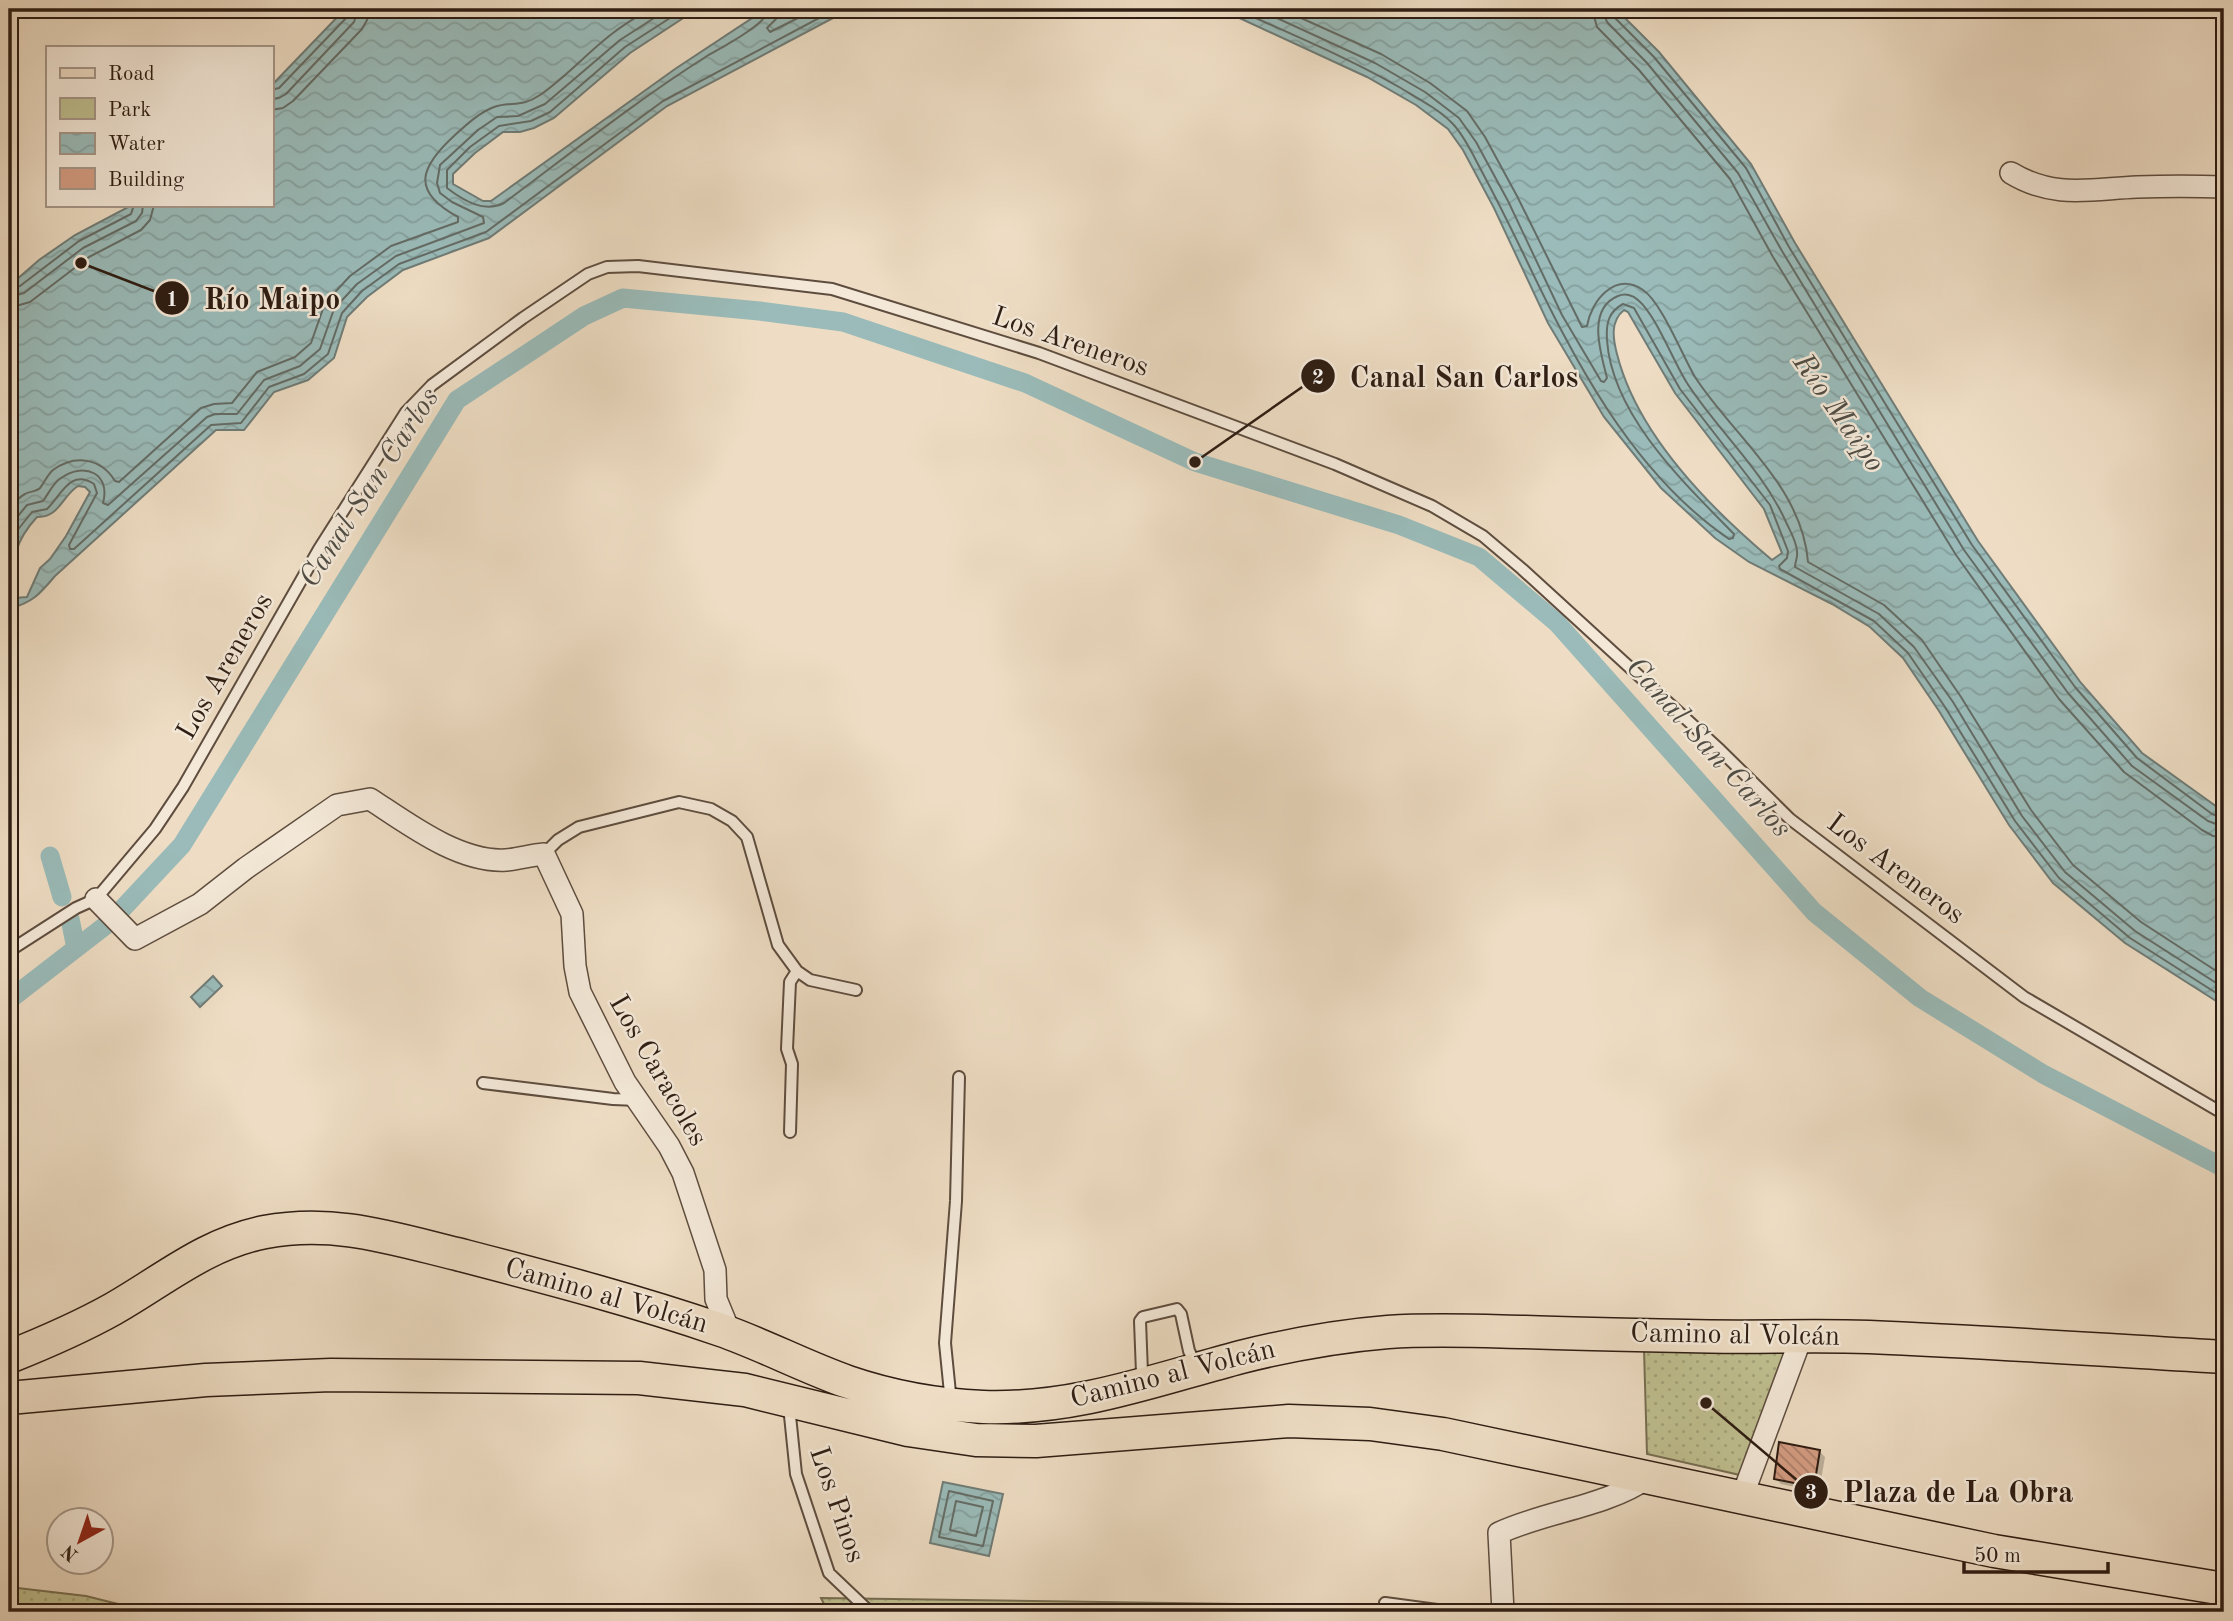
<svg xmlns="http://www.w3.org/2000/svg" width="2233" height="1621" font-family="'Old Standard TT',serif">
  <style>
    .green { fill: url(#green-dots); stroke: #766e52; stroke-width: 2 }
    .water { fill: url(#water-waves); stroke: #6f7c77; stroke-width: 2; fill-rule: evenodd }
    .shadow { fill: #0003 }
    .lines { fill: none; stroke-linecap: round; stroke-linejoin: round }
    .shore { stroke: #646c66; stroke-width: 2 }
    .canal { stroke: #9abbb9; stroke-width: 19 }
    .building { fill: url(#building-back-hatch); stroke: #2e1d13; stroke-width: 2 }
    .service-casing { stroke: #5e4d3f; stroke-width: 14 }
    .minor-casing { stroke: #5e4d3f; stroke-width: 24 }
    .primary-casing { stroke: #2e1d13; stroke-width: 35 }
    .service { stroke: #f4e9d9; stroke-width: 10 }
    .minor { stroke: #f4e9d9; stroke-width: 21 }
    .primary { stroke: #eeddc4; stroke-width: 32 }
    .labels { text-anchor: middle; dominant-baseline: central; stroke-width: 5; stroke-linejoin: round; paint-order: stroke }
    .street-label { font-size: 28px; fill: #2e1d13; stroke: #f4e9d9 }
    .water-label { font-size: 30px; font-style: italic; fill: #4e4c45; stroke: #f4e9d9 }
    .leader { fill: none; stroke: #2e1d13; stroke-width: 2.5 }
    .callout-dot { fill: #2e1d13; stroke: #f4e9d9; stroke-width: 2.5 }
    .mark-label { font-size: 21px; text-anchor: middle; font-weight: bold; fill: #fff }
    .callout-label { font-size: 30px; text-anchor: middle; font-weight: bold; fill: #2e1d13; stroke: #f4e9d9; stroke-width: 5; stroke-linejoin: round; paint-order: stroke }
  </style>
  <defs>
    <pattern id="green-dots" width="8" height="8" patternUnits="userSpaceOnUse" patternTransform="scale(1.75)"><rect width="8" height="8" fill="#bfbf90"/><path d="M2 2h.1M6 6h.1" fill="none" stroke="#a4a47b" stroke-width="1.8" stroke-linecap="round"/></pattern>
    <pattern id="water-waves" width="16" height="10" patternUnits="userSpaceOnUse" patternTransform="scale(1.75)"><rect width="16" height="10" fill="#9abbb9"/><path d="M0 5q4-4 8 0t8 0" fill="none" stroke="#85a09e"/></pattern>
    <pattern id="building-back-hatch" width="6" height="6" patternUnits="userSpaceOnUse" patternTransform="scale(1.75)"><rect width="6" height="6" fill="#d49d83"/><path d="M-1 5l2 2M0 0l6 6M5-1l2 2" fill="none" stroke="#ac7f6a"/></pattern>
  </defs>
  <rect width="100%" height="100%" fill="#eeddc4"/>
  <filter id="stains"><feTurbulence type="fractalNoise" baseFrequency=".00286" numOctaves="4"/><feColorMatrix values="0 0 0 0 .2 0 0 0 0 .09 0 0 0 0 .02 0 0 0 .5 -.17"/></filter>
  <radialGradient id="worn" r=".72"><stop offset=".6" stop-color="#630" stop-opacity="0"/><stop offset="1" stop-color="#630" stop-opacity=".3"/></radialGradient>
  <path class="green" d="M1644 1349 1785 1351 1740 1475 1647 1454Z
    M9 1587 86 1596 150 1612H9Z
    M821 1598 1239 1604 1247 1612H828Z"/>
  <path class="water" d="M345 9H697L630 53 554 118 534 128 520 132H503L475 153 453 174V184L483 201H491L675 69 766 9H854L833 18 667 106 489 238 403 270 367 297 347 317 334 358 308 380 274 392 244 430H216L55 576C39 595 33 602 9 609V282L16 280 39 260 75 235 132 205H271V86ZM78 486 85 487 90 492 66 536 50 559 40 568 27 597 14 598 11 595C13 561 13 543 37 517 59 518 62 496 78 486Z
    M1220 9H1616L1659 52 1751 164 1795 243 1978 541 2081 683 2142 753 2224 812V1006L2125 943 2053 883 2009 825 1939 711 1903 658 1870 627 1832 604 1749 562 1715 538 1661 488 1604 417 1548 323 1494 208 1463 150 1448 129 1416 105 1367 77ZM1624 310 1628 312 1675 393 1764 509 1782 553 1772 560C1710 508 1637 434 1617 354 1613 339 1610 321 1624 310Z
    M213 976 222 986 200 1007 191 997Z
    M943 1482 1003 1494 989 1556 930 1543Z"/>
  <path class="shadow" d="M1819 1451 1825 1457 1819 1492 1781 1484 1776 1479Z"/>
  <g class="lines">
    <path class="shore" d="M684 9 625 47 550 112 531 121 499 126 470 147 447 170V188C464 201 484 213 504 203 571 153 636 101 707 56 721 48 767 24 769 9
      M778 9 776 19 767 28 770 32 816 9
      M1236 9C1290 34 1347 57 1399 87 1417 98 1437 108 1452 123 1464 135 1472 153 1480 168 1495 196 1509 224 1523 253 1573 358 1631 472 1729 539L1733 538 1734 534C1684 483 1612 415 1607 340 1606 324 1608 312 1623 304L1634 308 1680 389 1770 505 1788 551 1787 558 1779 566 1780 569 1874 621 1908 653 1945 707 2015 821 2059 878 2130 938 2224 998
      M1257 9 1375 63 1425 92 1459 118 1476 142 1508 201 1562 315 1601 381 1604 382 1607 378C1601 354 1586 309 1618 296 1625 293 1633 295 1638 300 1656 315 1673 361 1687 383 1718 431 1762 469 1786 522 1790 531 1797 542 1797 552 1798 557 1795 562 1795 567L1879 614 1914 647 1953 702 2022 816 2065 872 2135 931 2224 988
      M1281 9 1381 54 1430 83 1467 111 1485 137 1517 196 1582 327 1587 326C1591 301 1615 271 1643 290 1662 303 1682 355 1695 377 1734 437 1802 486 1808 562L1884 605 1922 640 1961 697 2031 810 2073 865 2141 922 2224 976
      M1592 9 1597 27 1639 70 1730 179 1773 257 1956 555 2059 699 2124 772 2202 830 2213 836 2224 837
      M1602 9 1607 22 1647 63 1738 173 1782 251 1964 550 2068 693 2132 766 2208 821 2224 827
      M1611 9 1613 16 1654 57 1746 168 1789 247 1972 545 2075 687 2137 758 2212 814 2224 818
      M271 90 279 88 348 16 350 9
      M271 99 279 98 286 94 354 22 358 9
      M271 110 283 108 293 101 362 29 367 20 369 9
      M9 288 20 286 79 241 131 214 134 205
      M9 297 24 293 83 248 136 221 142 213 143 205
      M9 308 30 302 89 257 141 230 150 220 154 205
      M9 509C14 503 19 497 25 494 30 491 36 492 40 488 45 482 47 475 53 470 75 454 101 458 115 481L119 482 201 408 214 404 232 403 257 372 295 357 311 343 325 303 350 276 391 246 458 222V217C410 191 420 167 455 135 466 125 480 112 494 107 511 101 521 108 540 95 566 77 588 52 613 33 624 24 637 17 649 9
      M9 527 27 505 43 501C49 493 53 483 61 478 85 461 111 474 103 503L108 505 207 417 215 414H237L264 380 300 366 320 349 334 309 357 284 396 256 484 223 483 217 452 202 440 193 437 183 440 165 478 130 497 117 518 116 545 104 620 40 668 9
      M9 547 12 537 32 512 47 509C61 496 70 468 94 484L97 493 69 545 70 549H74L211 425 241 423 269 387 304 374 328 354 342 313 362 291 399 264 486 232 663 101 836 9
      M949 1491 993 1501 983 1546 939 1537Z
      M956 1501 983 1507 976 1536 950 1530Z"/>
    <path class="canal" d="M50 856 62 897
      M70 919 76 948
      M9 1000 110 922 182 845 457 400 584 316 623 298 759 311 843 322 1025 383 1195 462 1399 525 1479 557 1557 623 1814 912 1920 998 2043 1074 2224 1168"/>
  </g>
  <path class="building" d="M1779 1442 1820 1450 1814 1487 1774 1479Z"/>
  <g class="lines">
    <g class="service-casing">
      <path id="service" d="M544 854 558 840 579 827 679 802 711 809 732 821 747 837 778 945 797 971 810 980 856 990
        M9 951 76 908 96 899 155 829 183 787 319 549 406 412 432 385 523 318 588 274 607 267 638 266 832 289 1039 353 1335 464 1432 506 1483 536 1522 569 1720 750 1790 819 2024 997 2224 1114
        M483 1083 613 1099 638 1100
        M790 1132 792 1064 787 1049 790 982 797 971
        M1140 1380 1142 1373 1140 1321 1143 1317 1177 1309 1181 1314 1189 1351 1197 1367
        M951 1403 945 1343 956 1201 959 1077
        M789 1406 796 1474 829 1573 870 1612
        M1385 1603 1452 1612"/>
    </g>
    <g class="minor-casing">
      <path id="minor" d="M2011 173C2054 199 2090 189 2137 187 2166 186 2195 186 2224 187
        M96 899 135 939 200 904 246 868 337 805 370 799C407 823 459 863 506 860 519 859 531 855 544 854L572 914 575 966 580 992 625 1082 669 1146 683 1173 715 1270 716 1299 730 1333
        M1742 1497 1801 1338
        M1503 1612 1499 1533C1549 1510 1603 1508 1649 1477"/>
    </g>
    <g class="primary-casing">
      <path id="primary" d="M9 1357C44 1343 79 1328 113 1309 164 1280 205 1244 265 1232 334 1219 391 1238 457 1254 545 1277 634 1300 721 1330 764 1345 805 1367 848 1382 892 1397 938 1405 983 1407 1075 1410 1154 1380 1241 1357 1289 1345 1338 1336 1388 1332 1434 1329 1479 1331 1525 1332 1579 1334 1632 1335 1686 1336 1747 1338 1808 1335 1869 1337 1988 1342 2106 1350 2224 1357
        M9 1398 206 1380 331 1375 639 1378 745 1390 908 1430 976 1440 1036 1441 1289 1421 1370 1424 1443 1434 1994 1551 2224 1589"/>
    </g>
    <use href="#service" class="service"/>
    <use href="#minor" class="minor"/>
    <use href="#primary" class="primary"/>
  </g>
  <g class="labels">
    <g class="street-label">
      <text transform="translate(1070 343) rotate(19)">Los Areneros</text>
      <text transform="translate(226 667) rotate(-60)">Los Areneros</text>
      <text transform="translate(1895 870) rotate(37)">Los Areneros</text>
      <text transform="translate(657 1071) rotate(60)">Los Caracoles</text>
      <text transform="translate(606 1297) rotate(16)">Camino al Volcán</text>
      <text transform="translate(1735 1336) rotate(1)">Camino al Volcán</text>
      <text transform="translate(1173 1375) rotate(-14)">Camino al Volcán</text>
      <text transform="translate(836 1505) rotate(71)">Los Pinos</text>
    </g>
    <g class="water-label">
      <text transform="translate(1838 413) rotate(55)">Río Maipo</text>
      <text transform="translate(370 488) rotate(-57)">Canal San Carlos</text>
      <text transform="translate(1708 748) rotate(48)">Canal San Carlos</text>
    </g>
  </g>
  <path class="leader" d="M81 263L172 298M1195 462L1318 376M1706 1403L1811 1492"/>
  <g class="callout-dot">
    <circle cx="81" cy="263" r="7"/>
    <circle cx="1195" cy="462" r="7"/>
    <circle cx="1706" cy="1403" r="7"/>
    <circle cx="172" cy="298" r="18"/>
    <circle cx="1318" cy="376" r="18"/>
    <circle cx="1811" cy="1492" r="18"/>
  </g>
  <g class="mark-label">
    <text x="172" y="306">1</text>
    <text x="1318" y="384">2</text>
    <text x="1811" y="1499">3</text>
  </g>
  <g class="callout-label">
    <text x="272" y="309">Río Maipo</text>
    <text x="1464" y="387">Canal San Carlos</text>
    <text x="1958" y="1502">Plaza de La Obra</text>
  </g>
  <rect width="2233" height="1621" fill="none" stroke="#eeddc4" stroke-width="35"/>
  <rect x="10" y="10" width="2212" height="1600" fill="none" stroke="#2e1d13" stroke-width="3.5"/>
  <rect x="18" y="18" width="2198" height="1586" fill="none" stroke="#2e1d13" stroke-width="2"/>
  <rect x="46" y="46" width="228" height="161" fill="#f4e9d9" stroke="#a5978a" stroke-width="2"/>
  <rect x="60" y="68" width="35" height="10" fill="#eeddc4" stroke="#a5978a" stroke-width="2"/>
  <text x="108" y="80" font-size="21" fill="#2e1d13">Road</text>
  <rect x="60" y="98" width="35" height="21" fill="#bfbf90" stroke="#a5978a" stroke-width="2"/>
  <text x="108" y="116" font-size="21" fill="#2e1d13">Park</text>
  <rect x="60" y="133" width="35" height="21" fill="url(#water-waves)" stroke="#a5978a" stroke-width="2"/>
  <text x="108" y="150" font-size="21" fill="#2e1d13">Water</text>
  <rect x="60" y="168" width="35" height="21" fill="#d49d83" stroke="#a5978a" stroke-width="2"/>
  <text x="108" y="186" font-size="21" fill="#2e1d13">Building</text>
  <g transform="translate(80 1541) rotate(220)"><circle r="33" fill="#f4e9d9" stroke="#a5978a" stroke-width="2"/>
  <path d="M0-5L12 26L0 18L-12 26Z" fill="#8f2418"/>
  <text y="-10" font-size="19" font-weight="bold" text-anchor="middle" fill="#2e1d13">N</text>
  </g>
  <path d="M1964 1562v10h144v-10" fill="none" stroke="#2e1d13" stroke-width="3.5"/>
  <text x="1974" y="1562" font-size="21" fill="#2e1d13" stroke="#f4e9d9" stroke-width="5" paint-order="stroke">50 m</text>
  <rect width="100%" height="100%" filter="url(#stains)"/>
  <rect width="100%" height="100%" fill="url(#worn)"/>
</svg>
